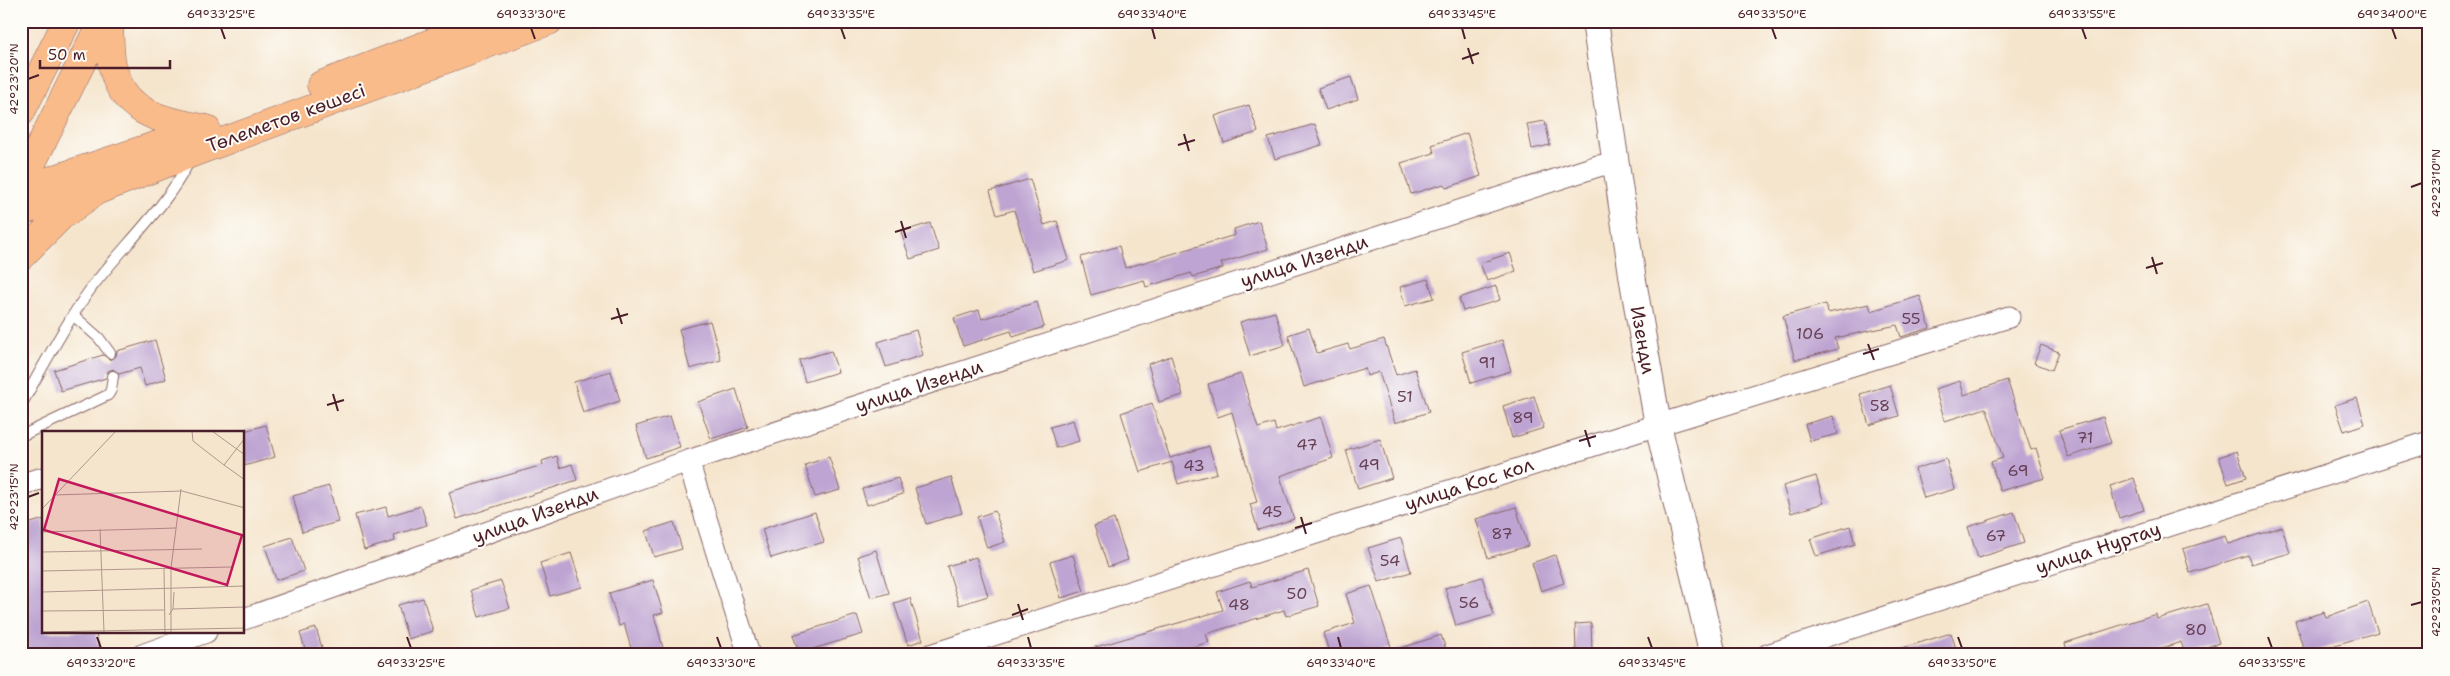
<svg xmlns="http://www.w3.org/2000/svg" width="2450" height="676" font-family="'Shantell Sans',sans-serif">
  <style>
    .building { fill: #bea4d2 }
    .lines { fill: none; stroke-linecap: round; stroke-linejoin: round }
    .service-casing { stroke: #866464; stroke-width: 12 }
    .minor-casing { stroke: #866464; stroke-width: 23 }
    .tertiary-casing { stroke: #866464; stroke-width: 28 }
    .primary-casing { stroke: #866464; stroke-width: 29 }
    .trunk-casing { stroke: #866464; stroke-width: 29 }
    .service { stroke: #fff; stroke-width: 10 }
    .minor { stroke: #fff; stroke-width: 21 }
    .tertiary { stroke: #fff; stroke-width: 26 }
    .primary { stroke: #fabb8b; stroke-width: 28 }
    .trunk { stroke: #fabb8b; stroke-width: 28 }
    .ticks { fill: none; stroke: #4a1f2b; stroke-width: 2 }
    .labels { text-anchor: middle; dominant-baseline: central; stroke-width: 4; stroke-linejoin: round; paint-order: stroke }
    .number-label { font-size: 16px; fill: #674055 }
    .street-label { font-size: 19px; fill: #4a1f2b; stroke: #fdfcf7 }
    .inset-road { fill: none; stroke: #b1968c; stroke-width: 1 }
    .view { fill: #c2185b; fill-opacity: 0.15; stroke: #c2185b; stroke-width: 2.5 }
    .inset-edge { fill: none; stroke: #4a1f2b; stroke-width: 2.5 }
    .neatline { fill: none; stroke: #4a1f2b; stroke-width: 2 }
    .ticks-label { font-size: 12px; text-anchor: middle; fill: #4a1f2b }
  </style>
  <rect width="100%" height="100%" fill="#fdfcf7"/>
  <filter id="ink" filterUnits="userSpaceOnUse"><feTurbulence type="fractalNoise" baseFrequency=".02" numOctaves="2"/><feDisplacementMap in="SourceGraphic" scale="10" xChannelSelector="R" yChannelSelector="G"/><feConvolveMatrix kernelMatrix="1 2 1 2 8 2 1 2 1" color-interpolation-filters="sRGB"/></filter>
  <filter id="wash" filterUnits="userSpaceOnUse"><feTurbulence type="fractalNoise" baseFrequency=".0096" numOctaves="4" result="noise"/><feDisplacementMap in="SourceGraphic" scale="20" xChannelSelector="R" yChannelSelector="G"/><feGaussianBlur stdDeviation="1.12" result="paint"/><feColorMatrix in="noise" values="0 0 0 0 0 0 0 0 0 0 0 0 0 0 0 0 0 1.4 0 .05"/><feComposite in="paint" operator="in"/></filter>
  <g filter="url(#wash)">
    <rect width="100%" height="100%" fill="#f5e5cd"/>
    <g id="blocks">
      <path class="building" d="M1351 77 1358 99 1326 110 1318 88Z
        M1249 105 1258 132 1224 143 1215 116Z
        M1545 121 1550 145 1532 149 1527 124Z
        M1315 124 1322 145 1275 159 1268 138Z
        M1467 133 1481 176 1446 188 1444 184 1411 194 1401 163 1434 153 1432 145Z
        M1030 179 1044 225 1057 221 1069 260 1033 271 1014 210 997 215 990 191Z
        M1259 221 1268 249 1221 263 1223 268 1193 277 1191 273 1146 287 1144 280 1091 295 1081 257 1119 246 1125 268 1235 235 1234 229Z
        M930 223 939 250 910 259 901 232Z
        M1510 253 1516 271 1487 281 1480 263Z
        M1428 279 1434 298 1405 306 1400 287Z
        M1496 286 1500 300 1463 311 1459 298Z
        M1920 296 1930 328 1901 337 1897 325 1835 338 1838 349 1795 360 1783 316 1826 304 1828 313 1869 304 1871 311Z
        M1037 302 1044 327 1013 337 1011 331 963 346 954 318 979 310 982 319Z
        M1275 312 1285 345 1250 356 1240 322Z
        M710 321 721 360 690 369 679 329Z
        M1309 328 1317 353 1348 344 1350 349 1384 339 1396 375 1415 369 1429 412 1395 423 1379 372 1367 376 1365 368 1304 387 1288 335Z
        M916 330 923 355 886 367 878 342Z
        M155 340 166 379 145 386 140 368 119 374 113 369 108 371 106 378 61 391 54 370 103 355 111 360 116 356 117 351Z
        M1502 340 1511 371 1471 383 1462 352Z
        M2041 345 2059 352 2052 370 2034 363Z
        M831 351 838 372 805 382 799 360Z
        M1171 356 1183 395 1159 402 1148 364Z
        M611 371 620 401 583 413 574 382Z
        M1241 374 1258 428 1274 423 1276 431 1321 417 1333 458 1280 476 1294 519 1258 530 1250 504 1257 502 1232 412 1218 417 1208 384Z
        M2007 380 2031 450 2036 448 2045 478 2000 491 1991 462 2003 458 1986 408 1945 421 1935 389 1960 381 1964 395Z
        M1890 385 1899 416 1869 425 1860 394Z
        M736 389 748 427 711 439 698 402Z
        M1534 396 1544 428 1512 438 1503 406Z
        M2357 398 2365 424 2344 431 2335 405Z
        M1152 403 1170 458 1209 446 1217 473 1178 484 1172 462 1140 472 1121 413Z
        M670 416 680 447 646 458 636 426Z
        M1833 416 1838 434 1810 441 1805 424Z
        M2103 417 2111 443 2068 457 2059 430Z
        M1073 420 1079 441 1056 448 1050 427Z
        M266 425 275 457 244 466V431Z
        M1380 439 1392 478 1358 489 1346 450Z
        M2237 451 2246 478 2228 484 2219 457Z
        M557 456 560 468 572 464 577 480 457 519 449 492 543 465 542 461Z
        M829 457 840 490 815 497 805 465Z
        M1946 459 1955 489 1924 498 1915 469Z
        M1816 476 1824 503 1791 513 1783 486Z
        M951 477 962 513 926 524 915 488Z
        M898 478 903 494 867 505 862 489Z
        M2134 478 2144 510 2119 518 2110 486Z
        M329 486 338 522 302 532 293 496Z
        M421 506 427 525 394 535 395 541 364 550 355 515 386 507 388 516Z
        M1516 507 1528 546 1488 558 1476 519Z
        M995 511 1005 542 987 548 977 517Z
        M815 512 824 542 771 558 762 529Z
        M2014 512 2024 543 1978 558 1968 527Z
        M44 519V632H95L102 655H30L21 628V526Z
        M1114 519 1128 560 1108 567 1094 526Z
        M674 522 682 549 654 557 646 531Z
        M1850 526 1855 544 1816 556 1810 539Z
        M2282 527 2290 553 2251 564 2248 555 2190 573 2183 549 2225 536 2228 544Z
        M292 537 304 571 276 580 265 546Z
        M1401 538 1411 572 1379 582 1368 548Z
        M876 550 889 593 871 598 858 556Z
        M571 553 582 587 550 596 540 563Z
        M1073 555 1084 591 1061 598 1050 562Z
        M1555 555 1564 583 1541 591 1532 563Z
        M976 557 988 596 959 605 947 566Z
        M1308 570 1319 606 1286 616 1284 610 1206 634 1209 642 1167 655H1082V651L1223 610 1217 592 1250 581 1252 587Z
        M1482 577 1494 615 1456 626 1445 588Z
        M653 580 663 613 654 615 665 655H633L624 624 619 626 609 593Z
        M501 581 510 608 479 617 471 590Z
        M1371 586 1391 647 1367 655H1330L1323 633 1355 623 1346 594Z
        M423 598 433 631 408 639 398 605Z
        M910 598 923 640 908 645 894 603Z
        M2368 602 2378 632 2305 654 2295 621 2324 612 2326 617Z
        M2207 604 2219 643 2185 654 2181 642 2141 655H2068L2065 643 2156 614 2157 619Z
        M857 615 863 634 799 653 793 635Z
        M1591 623 1592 650H1576L1575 624Z
        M316 628 323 651 307 655 300 633Z
        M1951 633 1958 655H1893V651Z
        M1441 635 1448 655H1389V652Z"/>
    </g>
  </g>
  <g filter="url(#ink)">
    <use href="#blocks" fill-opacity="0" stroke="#866464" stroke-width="1"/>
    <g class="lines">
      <g class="service-casing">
        <path id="service" d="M73 315 99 338 110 353
          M21 405C44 365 65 324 92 287 125 244 165 209 190 160
          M21 436 108 395 111 390 113 376"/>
      </g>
      <g class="minor-casing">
        <path id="minor" d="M688 461 749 655
          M21 484 44 478
          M244 619 688 461 1598 166 1616 163
          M142 655 206 632
          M930 655 1642 430 2009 317
          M1767 655 2429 442"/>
      </g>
      <g class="tertiary-casing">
        <path id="tertiary" d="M1595 21 1633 281 1658 425 1713 655"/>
      </g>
      <g class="primary-casing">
        <path id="primary" d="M321 85 488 21
          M21 190 206 129
          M21 211 96 191 195 152 549 21"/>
      </g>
      <g class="trunk-casing">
        <path id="trunk" d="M109 21C110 35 109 50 112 64 122 115 163 120 206 129
          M21 112 67 21
          M21 185 102 21
          M21 256 61 216 96 191"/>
      </g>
      <use href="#service" class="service"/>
      <use href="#minor" class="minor"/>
      <use href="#tertiary" class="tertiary"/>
      <use href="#primary" class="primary"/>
      <use href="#trunk" class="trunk"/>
    </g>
  </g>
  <path class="ticks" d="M221 28 225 39M531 28 535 39M841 28 845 39M1152 28 1155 39M1462 28 1465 39M1772 28 1776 39M2082 28 2086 39M2392 28 2396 39M1468 48 1473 64M1462 59 1479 53M28 79 39 75M1184 134 1189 151M1178 145 1195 140M2411 187 2422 183M901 221 906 238M895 232 911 227M2152 257 2157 274M2146 268 2163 263M617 308 622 324M611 319 628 314M1868 344 1874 360M1863 354 1879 349M333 394 338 411M327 405 344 400M1585 430 1590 447M1579 441 1596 436M28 497 39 493M1301 517 1306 534M1295 528 1312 523M1018 604 1023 620M2411 605 2422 602M1012 615 1028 609M97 637 101 648M407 637 411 648M717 637 721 648M1028 637 1031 648M1338 637 1341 648M1648 637 1652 648M1958 637 1962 648M2268 637 2272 648"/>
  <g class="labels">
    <g class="number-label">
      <text x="1911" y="318">55</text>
      <text x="1810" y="333">106</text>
      <text x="1487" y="362">91</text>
      <text x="1405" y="396">51</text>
      <text x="1880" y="405">58</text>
      <text x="1523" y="417">89</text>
      <text x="2085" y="437">71</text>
      <text x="1307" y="444">47</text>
      <text x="1369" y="464">49</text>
      <text x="1194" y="465">43</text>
      <text x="2018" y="470">69</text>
      <text x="1272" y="511">45</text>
      <text x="1502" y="533">87</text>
      <text x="1996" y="535">67</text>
      <text x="1390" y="560">54</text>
      <text x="1297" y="593">50</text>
      <text x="1469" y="602">56</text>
      <text x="1239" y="604">48</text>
      <text x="2196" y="629">80</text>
    </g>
    <g class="street-label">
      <text transform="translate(286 118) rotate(-20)">Төлеметов көшесі</text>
      <text transform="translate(1304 261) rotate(-18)">улица Изенди</text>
      <text transform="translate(1643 340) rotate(80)">Изенди</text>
      <text transform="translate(919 386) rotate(-18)">улица Изенди</text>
      <text transform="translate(1469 484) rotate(-18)">улица Кос кол</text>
      <text transform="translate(535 515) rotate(-20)">улица Изенди</text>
      <text transform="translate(2098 548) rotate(-18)">улица Нуртау</text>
    </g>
  </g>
  <g transform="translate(42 431)">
    <rect width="202" height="202" fill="#f5e5cd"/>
    <path class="inset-road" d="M150 0 151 10 182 34 203 7M170 0 203 24M182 34 203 49M12 64 140 60 203 77M0 78 74 0M58 98 62 201M0 101 134 97M0 121 160 118M122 138 123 202M0 140 190 136M0 161 203 155M131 178 132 161M0 180 122 179M127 184 131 178 203 176M0 201 203 197M129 202V137L139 58"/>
    <path class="view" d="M17 48 200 104 185 154 2 99Z"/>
    <rect width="202" height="202" class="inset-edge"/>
  </g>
  <rect width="2450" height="676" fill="none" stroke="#fdfcf7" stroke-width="55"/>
  <path d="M40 60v8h130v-8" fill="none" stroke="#4a1f2b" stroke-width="2.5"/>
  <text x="48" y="60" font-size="15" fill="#4a1f2b" stroke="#fdfcf7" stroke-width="4" paint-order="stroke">50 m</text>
  <rect x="28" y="28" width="2394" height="620" class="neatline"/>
  <g class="ticks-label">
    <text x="221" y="18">69°33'25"E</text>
    <text x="531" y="18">69°33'30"E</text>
    <text x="841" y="18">69°33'35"E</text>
    <text x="1152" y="18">69°33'40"E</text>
    <text x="1462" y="18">69°33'45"E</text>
    <text x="1772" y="18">69°33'50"E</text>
    <text x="2082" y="18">69°33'55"E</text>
    <text x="2392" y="18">69°34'00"E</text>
    <text transform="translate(14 79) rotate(-90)" y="4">42°23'20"N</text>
    <text transform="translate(2436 183) rotate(-90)" y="4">42°23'10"N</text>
    <text transform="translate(14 497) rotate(-90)" y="4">42°23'15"N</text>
    <text transform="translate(2436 602) rotate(-90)" y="4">42°23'05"N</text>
    <text x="101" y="667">69°33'20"E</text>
    <text x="411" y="667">69°33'25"E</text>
    <text x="721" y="667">69°33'30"E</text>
    <text x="1031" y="667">69°33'35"E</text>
    <text x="1341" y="667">69°33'40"E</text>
    <text x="1652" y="667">69°33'45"E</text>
    <text x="1962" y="667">69°33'50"E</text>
    <text x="2272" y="667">69°33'55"E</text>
  </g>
</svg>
